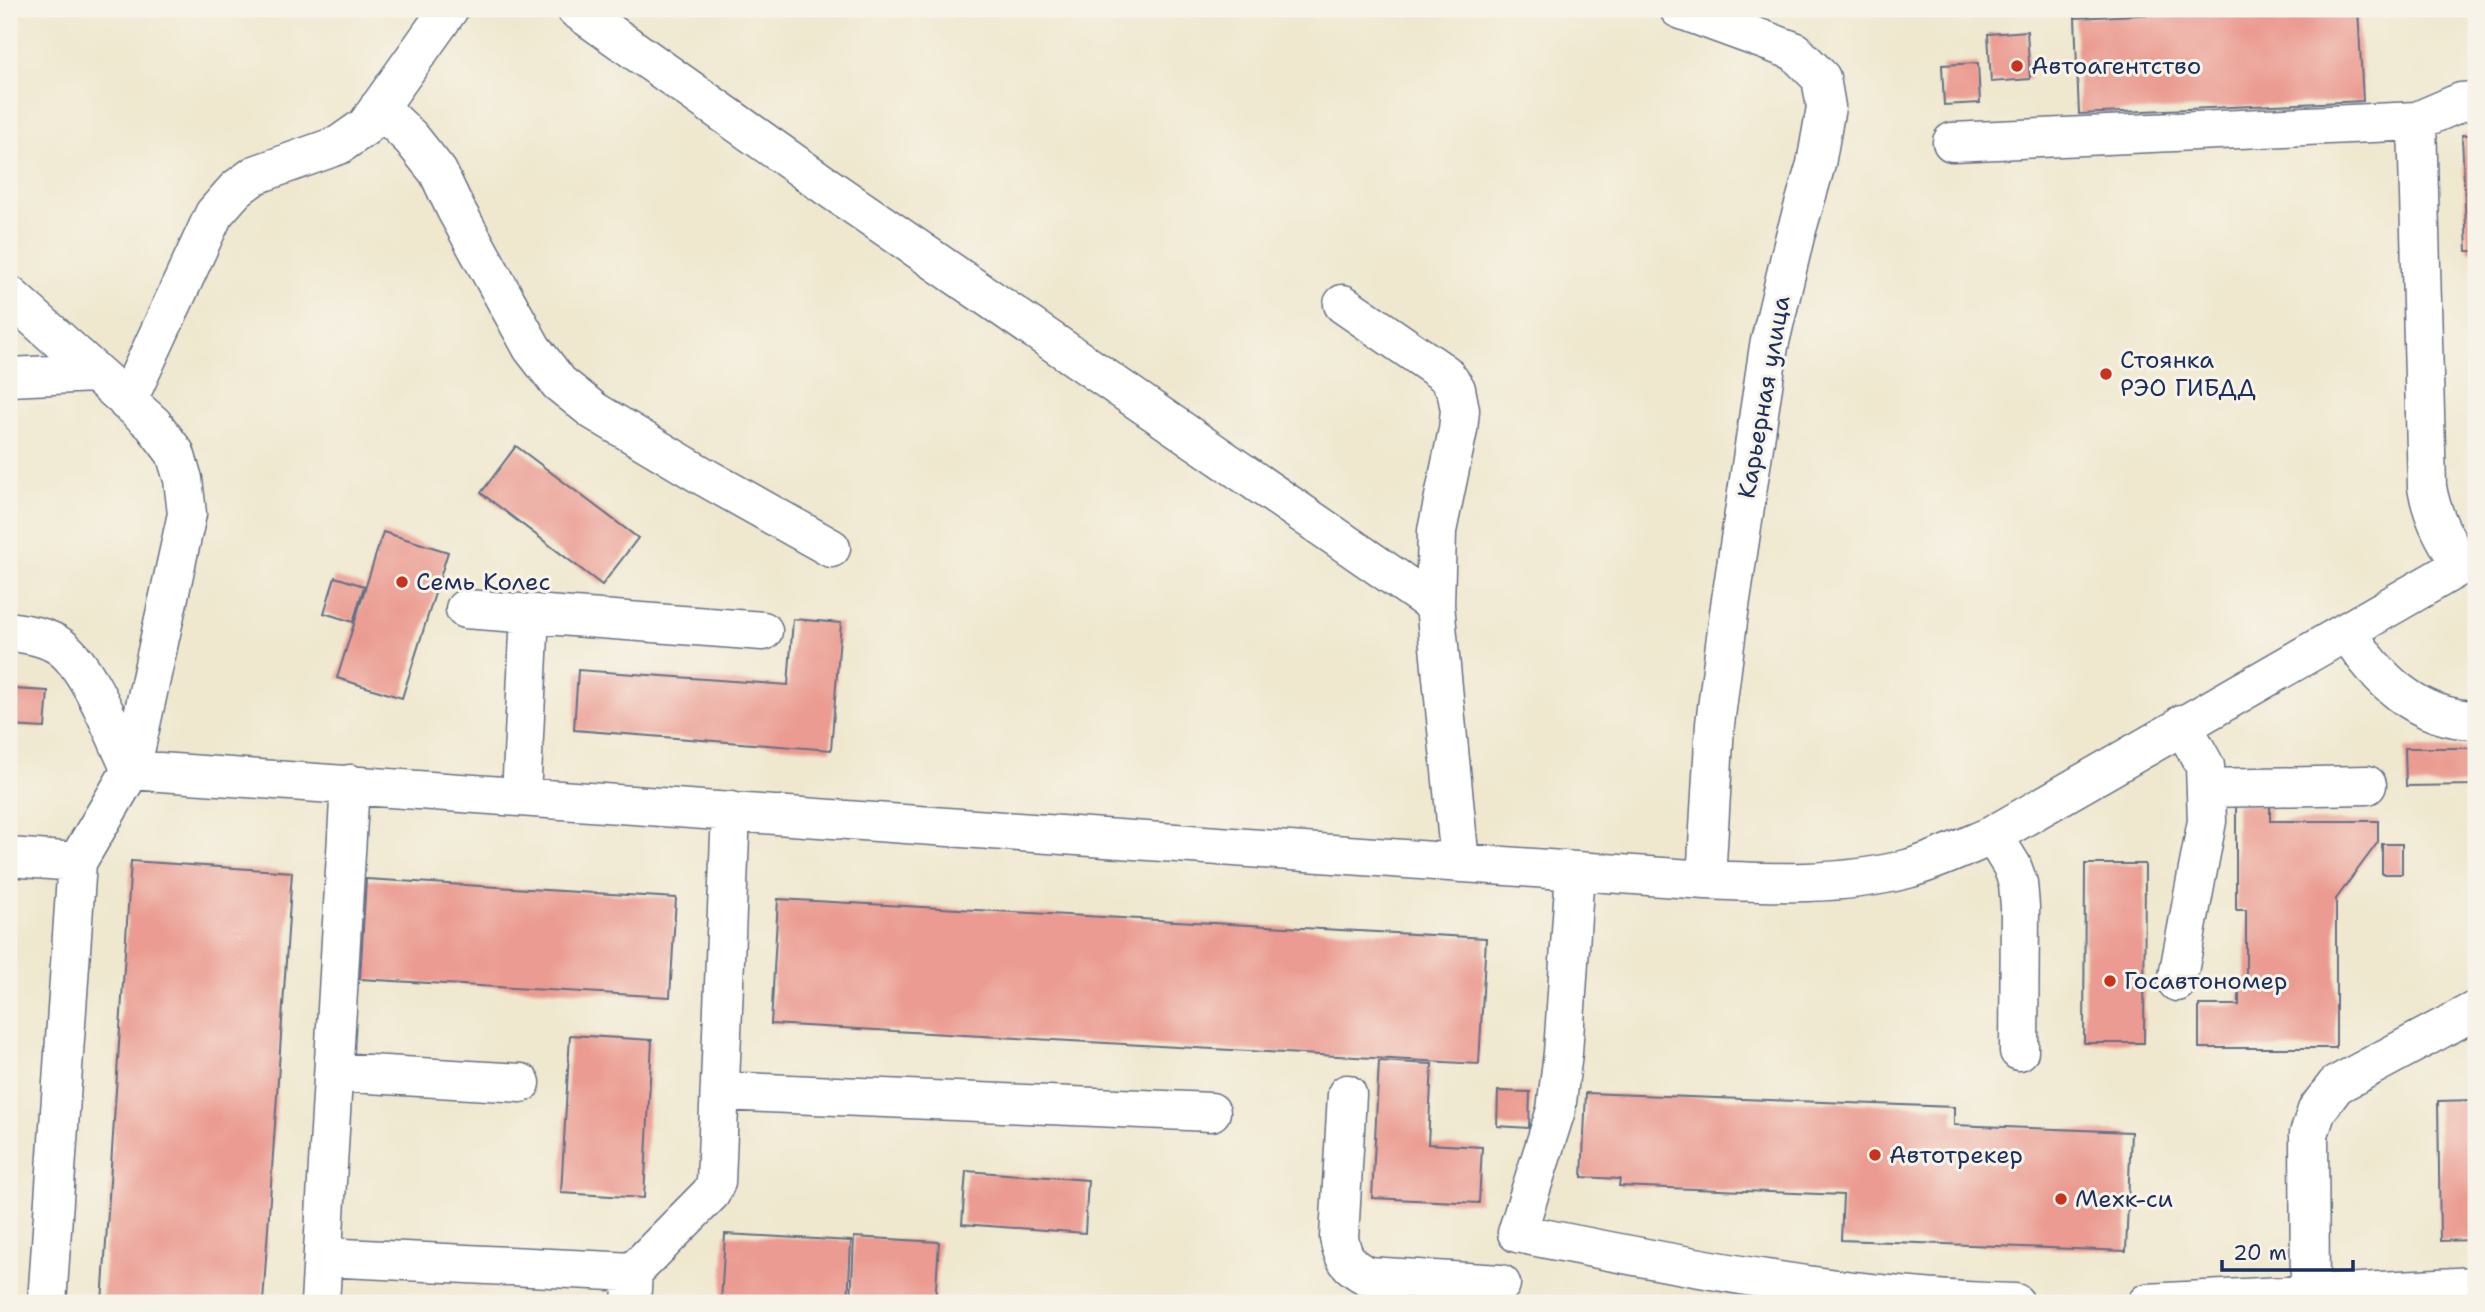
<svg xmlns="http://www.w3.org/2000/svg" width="2485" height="1312" font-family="'Shantell Sans',sans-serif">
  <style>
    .building { fill: #eb9b91 }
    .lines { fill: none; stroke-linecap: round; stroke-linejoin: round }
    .minor-casing { stroke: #657086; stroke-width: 41 }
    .minor { stroke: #fff; stroke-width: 38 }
    .poi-dot { fill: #c8321e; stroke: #f7f3e8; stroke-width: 2.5 }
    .labels { text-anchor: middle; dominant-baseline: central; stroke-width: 6; stroke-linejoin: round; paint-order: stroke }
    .poi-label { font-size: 24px; fill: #1b2f5e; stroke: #f7f3e8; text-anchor: start }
    .street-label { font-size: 24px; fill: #1b2f5e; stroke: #f7f3e8 }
  </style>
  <rect width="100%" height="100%" fill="#f7f3e8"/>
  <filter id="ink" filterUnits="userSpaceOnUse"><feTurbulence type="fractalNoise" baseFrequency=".0143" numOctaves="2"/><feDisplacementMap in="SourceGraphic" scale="14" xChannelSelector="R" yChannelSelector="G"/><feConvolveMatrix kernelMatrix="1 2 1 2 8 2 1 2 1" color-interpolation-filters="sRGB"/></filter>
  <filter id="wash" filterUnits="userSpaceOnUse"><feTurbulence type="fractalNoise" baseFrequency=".00686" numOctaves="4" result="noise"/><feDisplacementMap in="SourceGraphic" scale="28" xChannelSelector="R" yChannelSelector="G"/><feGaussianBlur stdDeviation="1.57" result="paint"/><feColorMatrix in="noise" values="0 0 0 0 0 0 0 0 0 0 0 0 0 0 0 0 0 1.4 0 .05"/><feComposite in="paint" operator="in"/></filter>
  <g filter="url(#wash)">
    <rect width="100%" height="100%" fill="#efe8cf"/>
    <g id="blocks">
      <path class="building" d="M2263 9H2358L2363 101 2079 114 2075 18Z
        M2027 31 2030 79 1991 82 1988 34Z
        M1978 63 1980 103 1944 105 1942 65Z
        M2462 135H2476V251H2467Z
        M516 446 638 538 602 585 481 493Z
        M383 532 448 552 402 698 337 678Z
        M335 577 364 586 353 622 324 613Z
        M793 619 841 623 831 750 574 730 578 670 788 685Z
        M13 689 48 691 45 728 11 726Z
        M2405 748H2476V785L2406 786Z
        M2236 804H2270V821H2378V842L2336 899V1048H2199V1005H2239V981H2246V910H2236Z
        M2382 844H2402V874H2382Z
        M131 861 292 872 263 1303H102Z
        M2085 864H2145L2144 1043H2084Z
        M366 879 676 898 670 997 360 979Z
        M778 899 1486 938 1479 1064 771 1024Z
        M570 1035 652 1040 644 1198 561 1193Z
        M1379 1061 1432 1064 1428 1144 1482 1147 1479 1203 1372 1198Z
        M1498 1091 1530 1092 1529 1128 1497 1126Z
        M1586 1093 1954 1107V1125L2131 1132 2126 1251 1841 1240 1843 1195 1619 1186 1620 1179 1582 1177Z
        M2476 1100V1240L2440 1241 2438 1101Z
        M966 1171 1088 1180 1085 1233 962 1224Z
        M725 1234 851 1241 848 1303H721Z
        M854 1237 939 1242 935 1303H851Z"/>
    </g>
  </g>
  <g filter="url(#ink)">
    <use href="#blocks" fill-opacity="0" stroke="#657086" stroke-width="2"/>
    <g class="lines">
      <g class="minor-casing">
        <path id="minor" d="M576 9 829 188 1435 605 1460 863
          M1679 9 1794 51 1821 78 1826 107 1816 164 1795 236 1769 346 1729 613 1715 724 1706 880
          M379 107 411 138 438 172 455 208 532 348 559 383 594 411 703 476 831 548
          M2417 121 2427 487C2432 517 2445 539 2461 566
          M1952 142 2417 121 2461 102 2476 101
          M9 295 153 424 175 453 183 479 187 514 131 770 77 862 47 1303
          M1343 304 1445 374 1456 389 1460 410 1458 430 1437 531 1435 605
          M9 377 95 373
          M127 402 214 214 236 189 255 175 339 145 366 126 449 9
          M465 609 763 631
          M9 631C26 634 46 636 61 647 91 670 114 735 131 770
          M2347 631C2377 679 2417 719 2476 720
          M131 770 1706 880C1773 883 1842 886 1907 869 1936 861 1965 847 1993 835L2476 557
          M2207 788 2367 785
          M521 796 530 614
          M1993 835 2012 866 2018 883 2020 907 2019 1051
          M9 857 77 862
          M1575 871 1563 1053 1556 1110 1517 1233C1682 1266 1847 1299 2015 1303
          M2177 982 2207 821 2205 766 2182 724
          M334 1072 521 1083
          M721 1091 1211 1112
          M1347 1094 1339 1238C1343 1259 1348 1266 1367 1276L1501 1284
          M323 1257 633 1272 631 1303
          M633 1272 711 1193 716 1182 731 811
          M2310 1294 2309 1134 2317 1110 2336 1085 2476 1010
          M320 1303 350 784
          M2147 1303 2476 1286"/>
      </g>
      <use href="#minor" class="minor"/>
    </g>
  </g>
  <g class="poi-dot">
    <circle cx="2017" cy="66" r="7"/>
    <circle cx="2106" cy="374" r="7"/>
    <circle cx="402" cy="582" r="7"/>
    <circle cx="2110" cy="981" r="7"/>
    <circle cx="1875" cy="1155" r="7"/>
    <circle cx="2061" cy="1199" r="7"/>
  </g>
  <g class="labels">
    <g class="poi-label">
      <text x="2031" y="66">Автоагентство</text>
      <text x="2120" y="360">Стоянка<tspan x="2120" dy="28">РЭО ГИБДД</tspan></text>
      <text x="416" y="582">Семь Колес</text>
      <text x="2124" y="981">Госавтономер</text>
      <text x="1889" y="1155">Автотрекер</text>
      <text x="2075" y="1199">Мехк-си</text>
    </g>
    <g class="street-label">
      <text transform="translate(1764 397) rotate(-80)">Карьерная улица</text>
    </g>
  </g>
  <rect width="2485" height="1312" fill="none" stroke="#f7f3e8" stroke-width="35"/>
  <path d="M2222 1260v10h131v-10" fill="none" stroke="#1b2f5e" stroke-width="3.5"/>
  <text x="2233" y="1260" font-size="21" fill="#1b2f5e" stroke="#f7f3e8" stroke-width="5" paint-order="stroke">20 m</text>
</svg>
